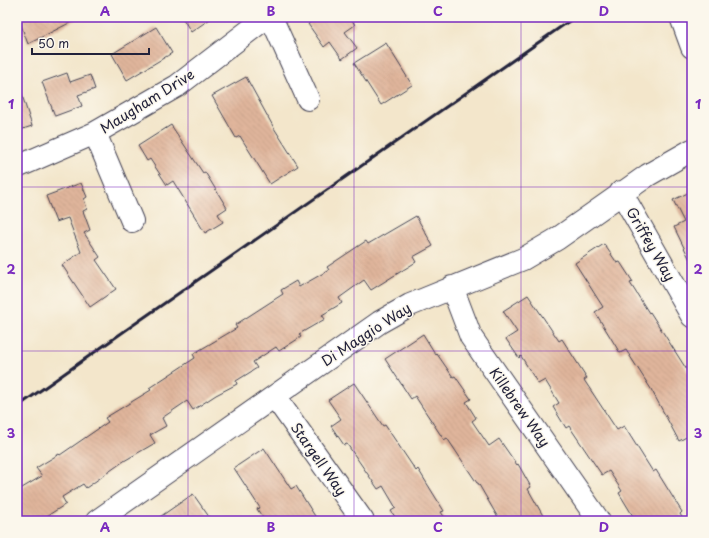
<svg xmlns="http://www.w3.org/2000/svg" width="709" height="538" font-family="'Playpen Sans',sans-serif">
  <style>
    .building { fill: url(#building-back-hatch) }
    .lines { fill: none; stroke-linecap: round; stroke-linejoin: round }
    .minor-casing { stroke: #413f51; stroke-width: 24 }
    .minor { stroke: #fff; stroke-width: 22 }
    .rail { stroke: #22223b; stroke-width: 3 }
    .grid { fill: none; stroke: #7b2cbf; stroke-width: 1; stroke-opacity: 0.55 }
    .labels { text-anchor: middle; dominant-baseline: central; stroke-width: 3; stroke-linejoin: round; paint-order: stroke }
    .street-label { font-size: 14px; fill: #22223b; stroke: #fbf7ec }
    .neatline { fill: none; stroke: #7b2cbf; stroke-width: 1.5 }
    .grid-label { font-size: 13px; text-anchor: middle; font-weight: bold; fill: #7b2cbf }
  </style>
  <defs>
    <pattern id="building-back-hatch" width="6" height="6" patternUnits="userSpaceOnUse"><rect width="6" height="6" fill="#e0b59b"/><path d="M-1 5l2 2M0 0l6 6M5-1l2 2" fill="none" stroke="#c09b86"/></pattern>
  </defs>
  <rect width="100%" height="100%" fill="#fbf7ec"/>
  <filter id="ink" filterUnits="userSpaceOnUse"><feTurbulence type="fractalNoise" baseFrequency=".025" numOctaves="2"/><feDisplacementMap in="SourceGraphic" scale="8" xChannelSelector="R" yChannelSelector="G"/><feConvolveMatrix kernelMatrix="1 2 1 2 8 2 1 2 1" color-interpolation-filters="sRGB"/></filter>
  <filter id="wash" filterUnits="userSpaceOnUse"><feTurbulence type="fractalNoise" baseFrequency=".012" numOctaves="4" result="noise"/><feDisplacementMap in="SourceGraphic" scale="16" xChannelSelector="R" yChannelSelector="G"/><feGaussianBlur stdDeviation="0.9" result="paint"/><feColorMatrix in="noise" values="0 0 0 0 0 0 0 0 0 0 0 0 0 0 0 0 0 1.4 0 .05"/><feComposite in="paint" operator="in"/></filter>
  <g filter="url(#wash)">
    <rect width="100%" height="100%" fill="#f3e6cb"/>
    <g id="blocks">
      <path class="building" d="M18 17H81L28 44Z
        M182 17H213L191 32Z
        M319 17H350L355 25 345 32 357 48 342 59 330 42 324 47 308 24Z
        M156 27 172 53 127 80 112 54Z
        M386 43 412 85 381 105 354 63Z
        M67 73 70 82 90 75 95 89 78 95 82 106 55 116 42 82Z
        M246 77 274 128 298 166 270 184 240 136 236 138 212 96Z
        M17 89H20L32 126 17 131Z
        M171 125 203 173 205 172 227 208 218 214 223 222 205 233 173 181 167 185 150 159 147 161 138 146Z
        M81 183 87 197 84 199 87 209 83 211 90 230 84 233 100 257 96 260 116 289 90 307 62 265 81 252 68 218 56 222 46 196Z
        M692 191V264L674 227 684 222 673 200Z
        M416 216 433 246 413 257 416 262 371 290 364 280 339 298 342 303 322 315 325 319 299 334 301 337 279 351 276 347 253 362 257 368 236 381 237 384 216 395 193 410 187 401 162 418 166 426 150 435 155 443 124 461 86 488 83 484 62 497 66 504 39 521H17V491L42 476 36 468 59 454 60 455 108 422 105 418 151 390 149 388 195 358 193 354 237 328 235 325 283 294 281 290 296 281 299 287 329 270 327 267 366 241 368 244Z
        M604 244 617 263 620 262 633 282 630 283 649 313 650 312 692 378V434L679 441 651 389 626 350 620 353 595 312 603 307 575 263Z
        M528 295 559 341 562 339 587 378 584 380 617 430 624 426 653 472 656 470 682 512 680 514 684 521H636L619 493 622 491 609 471 602 475 569 426 566 428 553 407 559 403 545 380 538 384 521 356 519 358 506 339 517 332 503 311Z
        M423 334 436 355 437 354 453 377 455 376 471 399 466 402 476 418 472 421 489 446 499 439 517 465 518 464 531 487 528 489 546 521H500L478 483H477L447 438 444 440 415 396 411 399 385 359Z
        M354 383 383 426 385 425 416 471 418 469 444 511 441 512 447 521H398L391 511 396 508 383 486 378 489 347 444 344 445 331 426 341 419 328 400Z
        M264 448 291 489 296 486 318 521H265L257 509 260 508 234 468Z
        M193 494 212 521H154Z"/>
    </g>
  </g>
  <g filter="url(#ink)">
    <use href="#blocks" fill-opacity="0" stroke="#413f51" stroke-width="1"/>
    <g class="lines">
      <g class="minor-casing">
        <path id="minor" d="M271 17 308 99
          M681 17 692 47
          M95 133 132 221
          M17 167 95 133 177 86 267 17
          M621 192 692 316
          M452 287 471 337 599 521
          M275 397 363 521
          M97 521 380 322 410 305 523 259 557 239 648 175 692 150"/>
      </g>
      <use href="#minor" class="minor"/>
      <path class="rail" d="M17 407 126 330 575 17"/>
    </g>
  </g>
  <path class="grid" d="M188 17V521M354 17V521M521 17V521M17 187H692M17 351H692"/>
  <g class="labels">
    <g class="street-label">
      <text transform="translate(147 101) rotate(-32)">Maugham Drive</text>
      <text transform="translate(651 244) rotate(60)">Griffey Way</text>
      <text transform="translate(366 334) rotate(-33)">Di Maggio Way</text>
      <text transform="translate(520 407) rotate(55)">Killebrew Way</text>
      <text transform="translate(319 459) rotate(55)">Stargell Way</text>
    </g>
  </g>
  <rect width="709" height="538" fill="none" stroke="#fbf7ec" stroke-width="44"/>
  <path d="M32 48v6h117v-6" fill="none" stroke="#22223b" stroke-width="2"/>
  <text x="38" y="48" font-size="12" fill="#22223b" stroke="#fbf7ec" stroke-width="3" paint-order="stroke">50 m</text>
  <rect x="22" y="22" width="665" height="494" class="neatline"/>
  <g class="grid-label">
    <text x="105" y="16">A</text>
    <text x="271" y="16">B</text>
    <text x="438" y="16">C</text>
    <text x="604" y="16">D</text>
    <text x="11" y="109">1</text>
    <text x="698" y="109">1</text>
    <text x="11" y="274">2</text>
    <text x="698" y="274">2</text>
    <text x="11" y="438">3</text>
    <text x="698" y="438">3</text>
    <text x="105" y="532">A</text>
    <text x="271" y="532">B</text>
    <text x="438" y="532">C</text>
    <text x="604" y="532">D</text>
  </g>
</svg>
